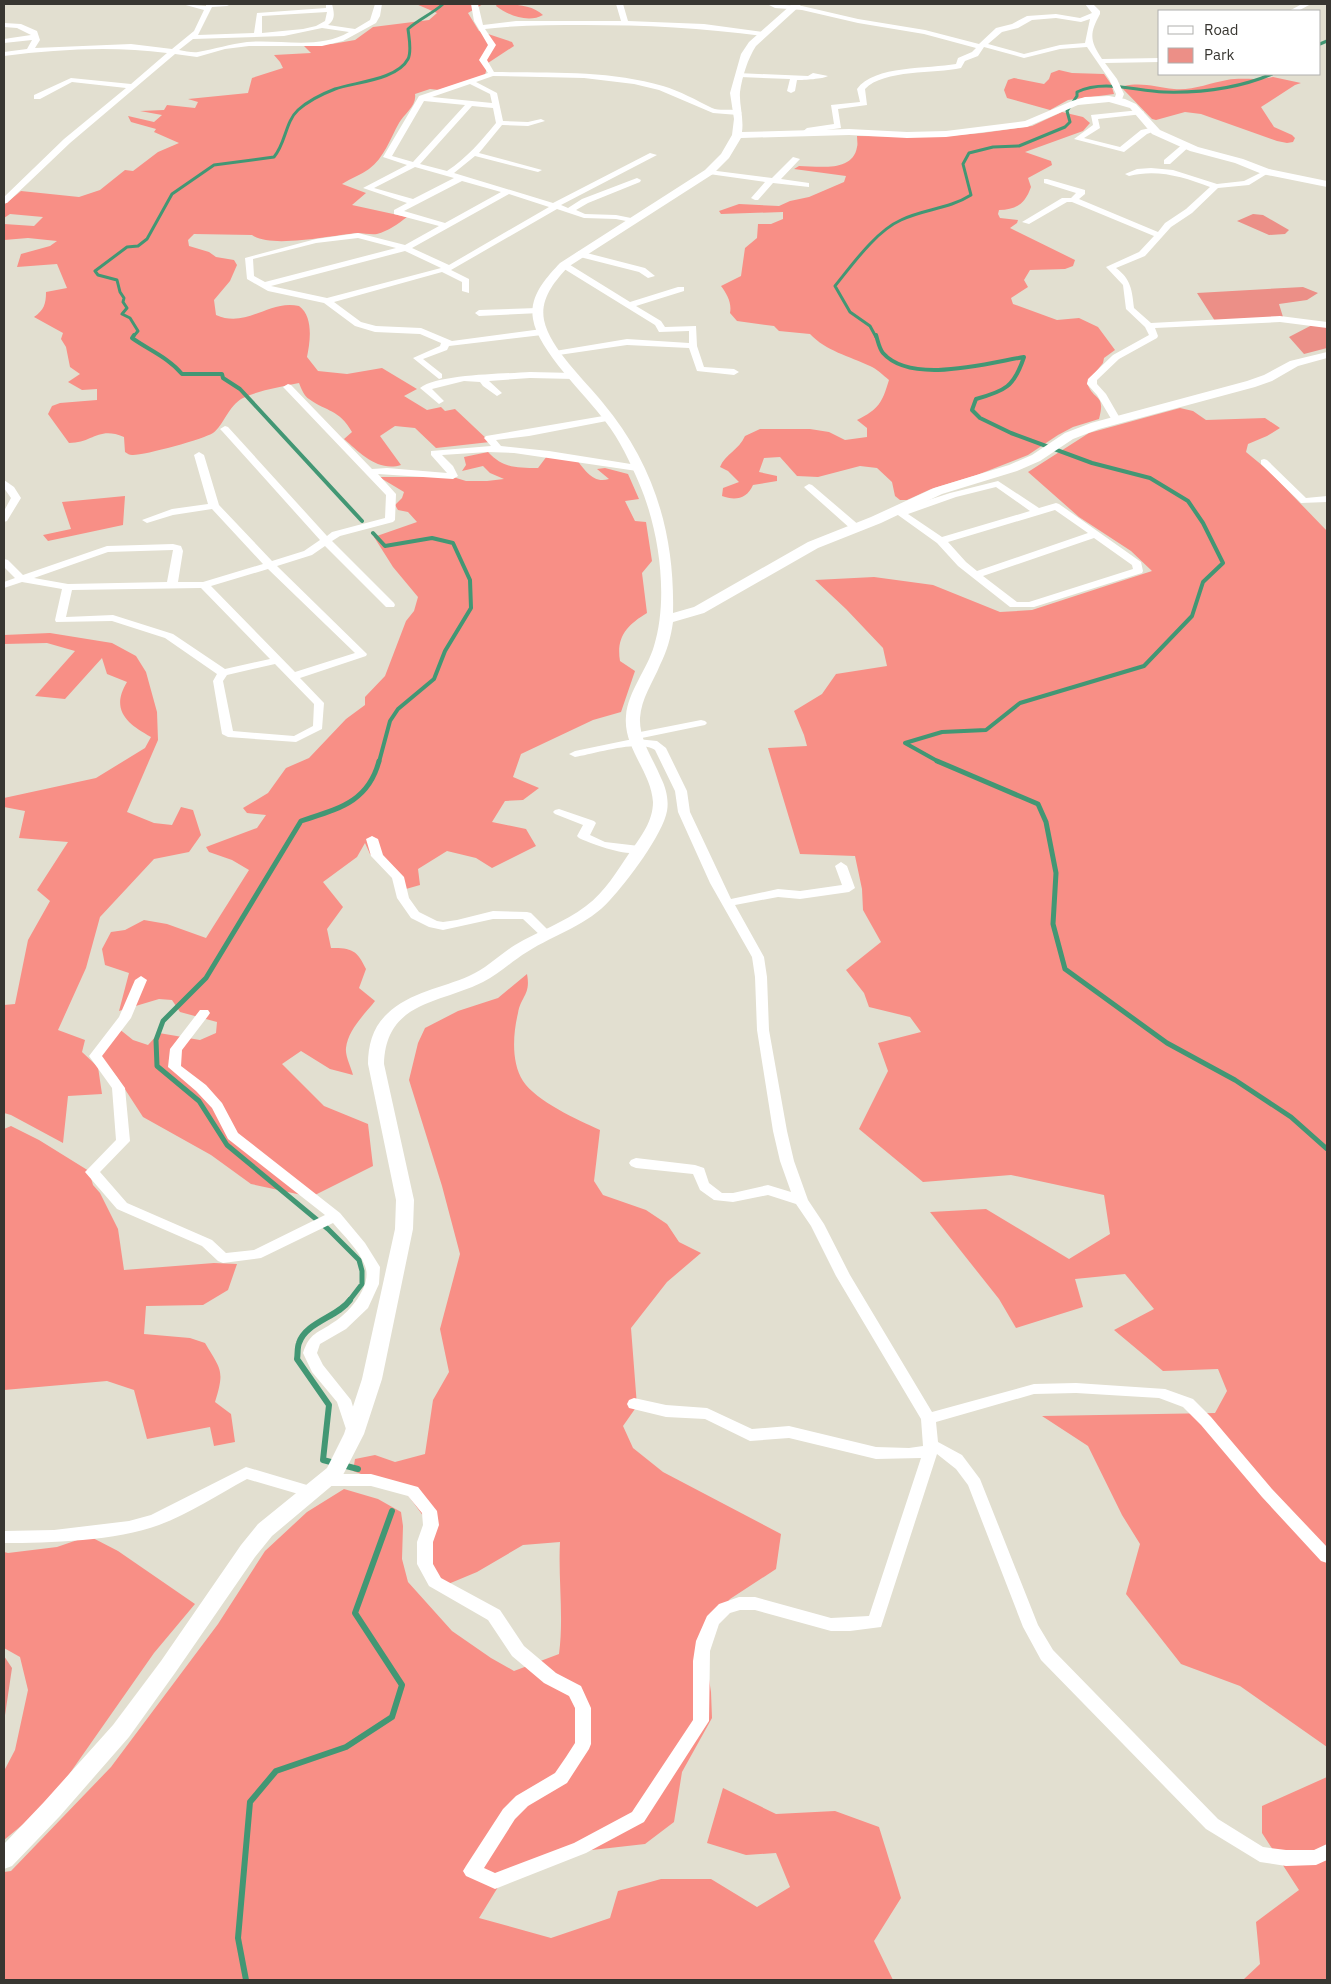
<svg xmlns="http://www.w3.org/2000/svg" width="1331" height="1984" font-family="'IBM Plex Sans',sans-serif">
  <style>
    .green { fill: #ec8f87 }
    .forest { fill: #f88f86 }
    .lines { fill: none; stroke-linecap: round; stroke-linejoin: round }
    .stream-far3 { stroke: #429774; stroke-width: 3 }
    .stream-far2 { stroke: #429774; stroke-width: 4 }
    .stream-far1 { stroke: #429774; stroke-width: 5 }
    .stream { stroke: #429774; stroke-width: 6 }
    .minor { fill: #fff; fill-rule: evenodd }
    .tertiary { fill: #fff; fill-rule: evenodd }
  </style>
  <rect width="100%" height="100%" fill="#e2dfd0"/>
  <path class="green" d="M1253 214 1263 215 1289 230 1285 234 1269 235 1237 221Z
    M1303 287 1318 293 1307 300 1279 304 1283 317 1215 321 1197 293Z
    M1314 324 1327 327V348L1304 354 1289 337Z
    M4 1656 12 1668 4 1722Z"/>
  <path class="forest" d="M416 4H483L468 13 479 31 512 42 514 46 488 63 485 75 439 90 430 89 415 94C417 106 404 114 399 123 390 139 384 158 369 169 361 175 351 178 342 184L366 193 352 205 407 217C398 224 388 231 377 234 371 235 364 233 358 233 333 235 271 249 252 235L194 234 188 240 189 246 209 252 216 257 234 260 237 265 230 281 214 300 216 315C247 329 269 299 299 306 314 317 310 342 307 357L318 371 347 374 382 368 417 389 404 396 427 410 441 407 445 411 455 409 490 442 436 448 415 428 395 426 380 436 401 465C378 472 360 453 344 439L352 432C339 409 327 412 309 399 304 396 301 388 299 383 280 387 260 390 243 398 228 406 224 425 213 433 204 439 142 456 132 455 129 455 128 454 125 452L124 437C98 426 93 443 69 443L48 414 52 406 60 403 97 400V389L82 390 68 382 80 374 70 367 66 347 61 339 63 333 34 317C44 310 46 304 46 292L67 288 57 264 17 267 21 254 50 246 57 241 28 238 4 240V224L34 226 43 217 10 214 4 218V205L21 191 79 197 100 190 125 170 133 171 158 152 179 143 154 132 156 129 131 122 128 116 154 122 162 115 140 111 164 110 167 105 195 108 198 102 188 99 248 93 252 78 283 68 280 62 274 55 311 53 303 45 332 44 355 40 373 27 429 20 437 13Z
    M497 4C512 4 532 4 543 15 529 23 509 16 496 6Z
    M1059 70 1072 73 1104 74 1111 84 1114 94 1068 100 1050 110 1007 98 1004 90 1008 80 1014 78 1044 84 1049 79 1051 73Z
    M1273 77 1301 83 1295 85 1261 107 1274 127 1292 135 1295 138 1293 142 1287 143 1277 141 1201 114 1185 112 1156 120 1152 119 1123 89 1124 86C1142 82 1156 87 1174 89 1191 91 1210 83 1227 80 1242 77 1258 81 1273 77Z
    M1062 112 1083 117 1090 123 1083 131 1025 152 1051 161 1052 165 1028 178 1031 187C1025 204 1016 210 999 210L998 214 1000 218 1018 220 1017 223 1010 228 1075 260 1073 266 1065 269 1030 270 1024 280 1028 287 1011 298 1013 304 1057 320 1079 318 1098 327 1115 350 1104 358 1103 363 1087 383C1094 402 1106 393 1099 419L1073 427 1058 435 1028 455 977 475 931 489 907 500H900L895 496 892 482 877 468 860 466 818 477 797 476 780 457 764 458 759 472 777 476V481L753 485C747 499 735 501 722 496L723 488 739 482 728 471 720 467C725 454 739 450 745 436L760 429H810L829 432 845 440 867 437V428L857 420C879 409 882 403 889 380 883 375 877 369 870 366 849 356 826 351 810 334L779 331 774 326 737 321 730 313C732 303 727 294 721 286L741 276 745 248 757 238 758 224H771L783 219V212L721 214 719 211 739 204 779 206 790 201 809 197 844 182 846 176 794 169 799 166C817 166 853 173 857 147 858 144 857 140 857 136L936 137 982 133 1032 126Z
    M1180 408 1193 411 1206 420 1265 418 1280 428 1267 436 1248 444 1246 452 1269 471 1327 531V1747L1240 1686 1181 1664 1126 1594 1140 1544 1122 1515 1088 1446 1042 1416 1215 1413 1227 1391 1218 1369 1163 1371 1114 1330 1154 1309 1125 1274 1075 1279 1083 1307 1016 1328 999 1299 930 1212 986 1209 1069 1259 1110 1234 1104 1195 1011 1175 923 1182 859 1129 888 1071 878 1043 921 1032 910 1017 869 1007 864 993 846 970 881 942 863 910 862 889 855 856 800 854 768 748 807 746 804 735 794 711 822 694 836 674 887 666 883 648 846 609 815 580 874 577 933 585 1000 612 1032 610 1152 571 1131 551 1079 517 1028 472 1089 433Z
    M488 452C503 468 516 468 538 468L547 456 576 459C585 470 593 484 609 479L597 469 605 468 628 474 639 499 625 501 635 521 646 522 652 561 642 573 647 613C627 625 616 637 620 661L635 671 621 712 593 720 521 754 513 777 539 788 523 800 505 801 492 822 526 829 536 846 492 868 476 858 447 851 418 869 420 885 406 889 398 874 370 854 365 843 357 857 323 882 343 907 327 929 331 948C352 948 357 950 366 969L359 988 375 1001C364 1015 348 1030 346 1048 345 1056 351 1067 353 1075L330 1069 301 1051 282 1064 324 1106 368 1124 373 1166 311 1197 251 1184 211 1155 143 1117 117 1077 100 1055 118 1028 133 1040 148 1045 159 1033 200 1040 216 1033 217 1022 180 1012 172 1000 159 999 119 1011 129 973 105 965 102 949 111 932 125 930 144 920 167 924 206 938 249 870 232 860 209 852 206 847 257 828 266 815 247 813 243 808 268 793 286 768 309 758 346 719 365 705V697L385 676 406 621 414 611 418 597 393 567 374 537 417 522 408 512 398 510 395 505 402 498 404 492 379 477H453L466 481H487L504 479 490 473 483 466 462 471 466 465 464 457Z
    M125 496 123 525 48 541 43 535 71 529 62 502Z
    M50 633 112 643 136 656 146 672 157 712 158 740 127 812 154 823 172 825 181 807 193 810 201 835 189 852 154 859 100 917 86 968 58 1030 85 1040 82 1052 98 1067 102 1094 68 1096 63 1143 11 1115 4 1113V1005L15 1004 28 940 50 901 37 890 68 842 19 838 25 811 4 807V798L96 778 145 748 151 737C127 724 110 710 127 682L107 674 102 658 65 699 35 696 75 651 47 643 4 644V635Z
    M527 974C531 995 521 996 518 1013 513 1034 511 1062 523 1081 536 1101 578 1120 600 1130L594 1181 603 1195 646 1210 667 1224 679 1242 701 1253 667 1282 631 1328 637 1406 623 1426 633 1448 663 1472 781 1534 776 1569 730 1599 716 1616 704 1647 711 1692 712 1718 682 1772 674 1822 645 1844 583 1851 506 1874 479 1918 551 1938 610 1918 618 1891 661 1879H711L757 1907 790 1887 776 1853 746 1855 707 1843 723 1788 776 1814 835 1811 879 1827 901 1898 874 1941 893 1980H4V1872L11 1871 111 1767 218 1624 265 1551 307 1512 344 1489 378 1499 401 1512 403 1526 402 1559 408 1582 452 1631 491 1658 514 1671 559 1654C564 1617 558 1579 560 1542L523 1545 477 1572 441 1587 422 1569 424 1517 404 1490 353 1471 355 1459 375 1455 395 1462 425 1454 433 1400 449 1372 440 1329 460 1254 442 1186 409 1080 418 1043 425 1028 458 1011 498 998Z
    M11 1126 39 1140 89 1171 93 1185 100 1193 118 1229 124 1270 214 1263 237 1264 228 1290 203 1305 146 1306 144 1334 190 1338 205 1343C221 1370 225 1370 215 1402L231 1414 235 1442 214 1446 210 1427 147 1439 134 1390 107 1381 4 1390V1129Z
    M89 1536 118 1551 195 1604 154 1653 49 1803 4 1840V1771L15 1750 28 1690 20 1657 4 1648V1552L8 1553 57 1547Z
    M1327 1777V1980H1243L1260 1964 1256 1922 1299 1890 1262 1833V1806Z"/>
  <g class="lines">
    <path class="stream-far3" d="M1320 44 1327 41
      M133 337 138 331 130 318 122 314 127 308 123 302 124 298 120 292 117 280 98 275 95 271 127 247 138 246 147 239 172 194 214 165 274 157C286 143 285 122 298 110 308 101 322 94 335 89 355 82 397 80 408 59 412 51 409 38 408 29 419 19 432 14 443 4
      M876 337 870 326 850 312 835 286C852 265 876 231 901 220 924 209 949 209 971 195L963 164 969 153 993 147 1019 146 1065 127 1070 122 1067 111 1077 96V92C1104 79 1135 91 1164 92 1201 93 1237 89 1272 74"/>
    <path class="stream-far2" d="M134 335 132 338C149 350 169 358 182 374H222L223 378 240 389 362 521
      M876 335C878 341 879 348 883 353 911 385 988 363 1024 357 1014 387 1005 391 976 399L972 410 980 418 1011 433 1092 463 1150 478 1188 501 1203 523 1223 563 1203 582 1192 616 1144 666 1020 703 986 730 942 732 905 743 939 762
      M373 533 385 546 432 538 453 543 470 580 471 608 445 651 434 679 398 709 390 721 379 762"/>
    <path class="stream-far1" d="M937 761 1038 804 1046 822 1056 873 1053 924 1065 969 1167 1043 1235 1080 1291 1117 1327 1149
      M349 1301 362 1284V1271L359 1260 328 1229 227 1145 199 1101 157 1066 156 1040 163 1021 206 978 301 821C337 809 368 803 379 761"/>
    <path class="stream" d="M350 1300C338 1317 306 1322 299 1343 297 1348 298 1354 297 1359L329 1405 323 1460 358 1469
      M246 1980 238 1938 250 1802 276 1771 346 1747 392 1717 402 1685 355 1613 392 1511"/>
    <path class="minor" d="M182 4 206 6V4H231L227 6 212 7 198 35 254 33 257 13 326 8V4H332C334 12 336 19 328 25L355 29 370 20 375 4H382L380 16 376 23 343 41 322 46H249L225 49 197 57 175 54 70 143 7 203H4V197L64 139 126 88 72 82 40 99H34V95L71 78 131 84 167 53C113 46 59 49 4 56V52L27 49 32 40 4 43V39L31 35 17 28 4 27V23L21 24 37 31 40 40 35 48 131 44 172 49 194 31 204 10ZM327 12 325 21 316 26 303 29 262 33V16ZM322 28 349 32C319 50 281 39 247 42 230 44 215 49 198 52 193 53 185 51 179 50L193 39 284 36Z
      M471 4H478L483 25 516 21H621L616 4H623L628 21 704 24 763 32 767 34 763 36C702 28 646 25 584 25 551 25 518 25 485 29L496 45 487 60 494 72C550 73 609 70 663 86 680 91 696 100 712 108 721 112 734 107 742 113L738 115 713 113 659 90 634 84 584 78 493 76 476 82 497 93 503 121 528 122 541 119 545 121 528 126 502 125 479 153 542 170 538 172 475 156 454 173 553 203 650 153 657 155 561 205 568 208 582 199 637 178 641 180 640 182 588 203 576 210 585 214 616 215 636 219V223L616 219 584 218 557 209 451 270 469 279V293L462 291V282L442 272 334 302 361 322 376 326 421 328 452 341 542 329 546 332 542 335 449 346 447 350 423 359 442 374V378L439 379 413 358 440 346 441 343 420 334 375 332 355 326 324 303 268 291 247 279 245 258 316 239 358 233 405 245 439 226 394 214V210L407 203 363 188 407 165 383 157 419 96 488 73 479 60 488 45 474 21ZM470 84 490 94 492 103 432 97ZM424 101 465 105 413 162 392 156ZM472 106 493 108 496 123C481 141 467 158 447 171L420 164ZM415 167 454 178 413 199 374 188ZM462 181 501 192 445 223 404 211ZM509 194 549 207 449 265 412 248ZM358 238 396 248 265 282 254 276 253 259 316 243ZM405 251 441 268 327 298 271 286Z
      M767 4 802 6 858 19 925 30 979 44 996 28 1012 24 1027 16 1056 14 1080 18 1092 13 1085 4H1093L1100 11V14C1089 34 1090 41 1102 59L1160 58V62L1105 63 1117 79 1124 94 1121 102H1118L1114 100 1116 94 1109 79 1087 47 1060 49 1024 58 984 47 978 56 965 61 961 68C935 74 884 69 865 89L867 105 838 109 841 128 812 132 805 135 801 133 807 128 834 124 831 105 860 102 857 89C874 65 929 69 956 64L958 58 972 52 976 48 924 34 858 23 802 10 775 8ZM1056 18 1081 22 1090 19 1085 43 1060 45 1024 54 988 44 1002 32 1018 28 1032 20Z
      M1302 4H1311L1298 11H1289Z
      M737 73 808 76 813 73 828 76C823 79 804 80 797 80L795 91 791 93 787 91 790 79 740 77H737Z
      M1140 110 1144 112 1143 114 1098 119 1100 128 1084 138 1120 147 1141 130 1155 127V131L1147 134 1124 152 1074 139 1093 125 1091 115Z
      M1184 143 1191 145 1170 164H1164V160Z
      M793 157 800 159 781 179 809 183V187L773 183 758 200H755L751 198 765 182 709 174 705 172 709 170 772 178Z
      M1151 168 1173 170 1217 184 1244 181 1266 170 1270 172 1249 185 1218 188 1192 213 1171 227 1145 256 1116 268C1131 279 1132 290 1134 308L1151 323 1280 316 1327 322V328L1280 322 1155 328 1158 336 1157 338 1119 359 1097 380V384L1106 394 1121 420 1116 423 1113 422 1097 395 1087 384 1088 379 1113 355 1149 335 1145 327 1126 309 1123 285 1106 267 1139 252 1154 236 1072 202H1067L1029 224 1022 222 1062 198H1071L1076 193 1044 183V179H1047L1085 190V194L1079 199 1158 232 1165 223 1186 209 1210 187C1183 177 1158 169 1129 176L1125 174 1137 169Z
      M579 251 645 268 655 276 648 278 639 272 576 256 575 254Z
      M561 263H567L630 302 678 287H684V291L636 306 661 321 665 327 696 326 697 346 704 367 734 369 739 372 734 375 697 371 689 348 627 345 552 356 551 354 555 351 627 339 689 343V331L659 332 655 325 561 267Z
      M537 308 541 311 540 313 479 316 475 313 479 310Z
      M530 372 574 373 579 376 574 379 530 378 489 381 502 393 497 396 483 386 480 382 464 381 432 389 444 401 439 404 420 388C438 374 505 374 530 372Z
      M288 384 291 385 372 469 387 468 447 473 431 455V451L491 446 484 438 486 436 609 415 614 418 612 420 529 436 496 440 501 446 549 451 637 465 642 468 637 471 514 453 488 452 442 455 453 466 458 476 453 479 378 474 396 494 395 520 393 522 340 536 332 541 394 603 395 605 394 607H386L325 546 312 555 277 566 367 654 366 656 300 678 324 703 322 729 296 742 228 737 222 734 213 681 217 674 165 638 112 621 56 622 55 620 62 589 22 582 4 588V582L15 578 4 567V559L8 560 23 575 107 546 173 544 181 546 183 551 178 582H203L263 564 212 509 173 515 147 523 142 520 172 509 208 504 194 455 199 452 204 455 219 505 272 561 304 551 320 540 222 431 220 429 225 426 228 427 327 536 332 532 385 518 386 495 285 389 283 387ZM173 550 167 582 68 584 34 578 108 552ZM268 569 355 653 295 672 211 586ZM201 588 270 659 225 669 173 634 113 615 66 617 72 590ZM275 664 314 704 313 726 294 736 233 731 223 681 227 675Z
      M1264 459 1267 460 1306 498 1327 496V502L1301 503 1261 464V460Z
      M4 480 14 487 21 498 7 521 4 522V511L11 498 4 488Z
      M998 481 1039 508 1056 503 1059 504 1141 562 1143 571 1142 573 1034 607H1010L958 566 937 543 891 510 896 507 901 509 950 493ZM996 487 1030 511 942 537 908 514 956 497ZM1055 510 1088 533 977 571 966 562 948 542ZM1094 538 1132 565 1133 569 1029 602H1017L983 576Z
      M809 484 812 485 860 526V530H852L806 489 804 487Z
      M701 720 705 721 707 723 705 725 637 739 657 741 666 748 687 791 690 812 731 899 778 889 800 891 842 885 835 866 841 862 847 866 855 888 849 892 800 899 778 897 735 905 764 957 767 977 769 1030 787 1131 794 1161 808 1200 824 1224 850 1275 932 1412 1034 1384 1076 1383 1165 1389 1193 1399 1211 1417 1272 1489 1327 1547V1563L1321 1561 1262 1497 1201 1425 1183 1407 1159 1398 1076 1393 1034 1394 936 1422 938 1442 962 1455 980 1479 1038 1625 1053 1650 1218 1819 1263 1847 1286 1850H1314L1327 1844V1860L1316 1865 1286 1866 1260 1862 1206 1829 1041 1660 1023 1627 968 1485 956 1469 937 1454 881 1627 850 1631H831L755 1610H740L730 1613 719 1624 710 1651 709 1721 644 1822 586 1853 495 1889 466 1876 463 1871 466 1866 503 1809 516 1796 555 1773 566 1757 575 1743V1708L569 1696 544 1683 512 1656 488 1620 429 1586 417 1564V1542L423 1525 422 1513 408 1496 371 1486H327L322 1484 319 1480 322 1476 327 1474H371L418 1487 437 1511 439 1525 433 1542V1564L441 1578 500 1610 524 1646 556 1673 581 1686 591 1708V1744L589 1749 567 1783 528 1806 515 1819 484 1868 495 1873 574 1843 632 1812 693 1720V1661L696 1641 707 1616 719 1604 739 1597H755L831 1618 869 1616 921 1458 876 1459 789 1438 750 1441 705 1419 666 1417 629 1408 627 1404 629 1400 634 1398 666 1405 707 1408 752 1429 789 1426 876 1447 909 1448 923 1446 921 1419 836 1276 811 1226 796 1204 768 1195 733 1202 714 1200 700 1190 693 1174 636 1168 631 1166 629 1163 631 1160 636 1158 695 1165 704 1168 709 1183 722 1193H733L768 1185 791 1192 780 1161 773 1131 757 1030 755 977 752 957 710 883 678 812 675 791 655 750C640 739 594 754 575 757L569 754 575 751 633 739 628 736 630 734Z
      M559 809 594 821 596 823 590 835 605 842 639 846 645 850C634 860 591 844 579 838L577 836 583 825 555 814 553 812 555 810Z
      M372 836 378 839 383 855 404 877 409 898 419 912 437 921 443 922 457 920 493 911 527 912 531 913 552 934 546 938 542 937 523 919H493L443 930 429 927 411 918 397 898 392 878 371 856 366 839Z
      M141 976 147 980 131 1018 102 1056 125 1088 130 1141 100 1172 127 1203 212 1240 226 1253 254 1250 325 1215 228 1139 212 1108 196 1091 168 1067 170 1049 200 1010H208L210 1013 208 1016 182 1050 181 1066 206 1085 222 1103 238 1133 340 1213 365 1243 380 1267 379 1284 368 1308 346 1329 320 1344 317 1353 323 1365 351 1400 361 1434 359 1438 354 1440 349 1438 337 1402 312 1372 303 1353C310 1332 317 1334 334 1322 349 1313 373 1285 365 1266 359 1250 344 1236 333 1223L261 1258 223 1263 218 1261 202 1246 117 1209 85 1172 116 1140 112 1088 89 1056 119 1017 135 980Z
      M246 1467 317 1488 320 1492 317 1496 312 1498 247 1479C219 1494 189 1514 159 1525 117 1541 49 1543 4 1543V1531L54 1530 129 1521 151 1515Z"/>
    <path class="tertiary" d="M792 4H802L756 46C748 58 742 77 740 92 739 104 744 118 742 132L849 129 907 132 946 131 1025 121 1072 101 1085 97 1109 96 1125 99 1136 104 1160 130 1198 147 1243 159 1269 169 1327 181V187L1262 174 1235 163 1190 151 1152 134 1130 108 1109 102 1078 105 1027 127 946 137 907 138 849 135 741 138 729 158 713 174 568 267C554 282 540 299 544 320 550 349 585 380 603 403 654 464 675 534 673 613L694 607 808 542 871 517 934 488 1009 465 1032 455 1065 433 1091 423 1247 381 1264 375 1290 361 1327 352V358L1298 366 1272 381 1255 387 1099 429 1073 439 1040 461 1017 471 942 494 881 523 818 548 704 613 673 622C671 637 667 651 660 665 653 682 641 699 640 718 639 740 653 758 661 778 666 788 669 800 667 811 663 834 627 882 610 900 588 925 555 934 527 952 512 961 499 974 483 982 439 1004 386 1001 384 1064L414 1200 413 1229 382 1379 364 1434 344 1473 341 1478 272 1536 255 1557 175 1673 129 1737 60 1816 12 1866 4 1869V1844L44 1802 113 1725 161 1661 241 1545 258 1524 327 1468 344 1434 362 1379 395 1229 396 1200 368 1064C368 1045 373 1027 387 1014 410 992 442 988 469 976 486 969 499 955 515 945 538 931 564 923 586 906 605 892 617 871 630 852 641 837 653 821 653 802 651 771 623 748 626 716 628 691 647 670 654 646 669 597 659 529 639 483 630 462 620 440 605 421 586 395 538 351 533 319 529 296 546 278 560 263L705 170 721 154 732 135 734 119 730 93 741 54 749 42Z"/>
  </g>
  <rect width="1331" height="1984" fill="none" stroke="#383631" stroke-width="10"/>
  <rect x="1158" y="10" width="162" height="65" fill="#ffffff" stroke="#afafad"/>
  <rect x="1168" y="26" width="25" height="8" fill="#ffffff" stroke="#afafad"/>
  <text x="1204" y="35" font-size="15" fill="#383631">Road</text>
  <rect x="1168" y="48" width="25" height="15" fill="#ec8f87" stroke="#afafad"/>
  <text x="1204" y="60" font-size="15" fill="#383631">Park</text>
</svg>
